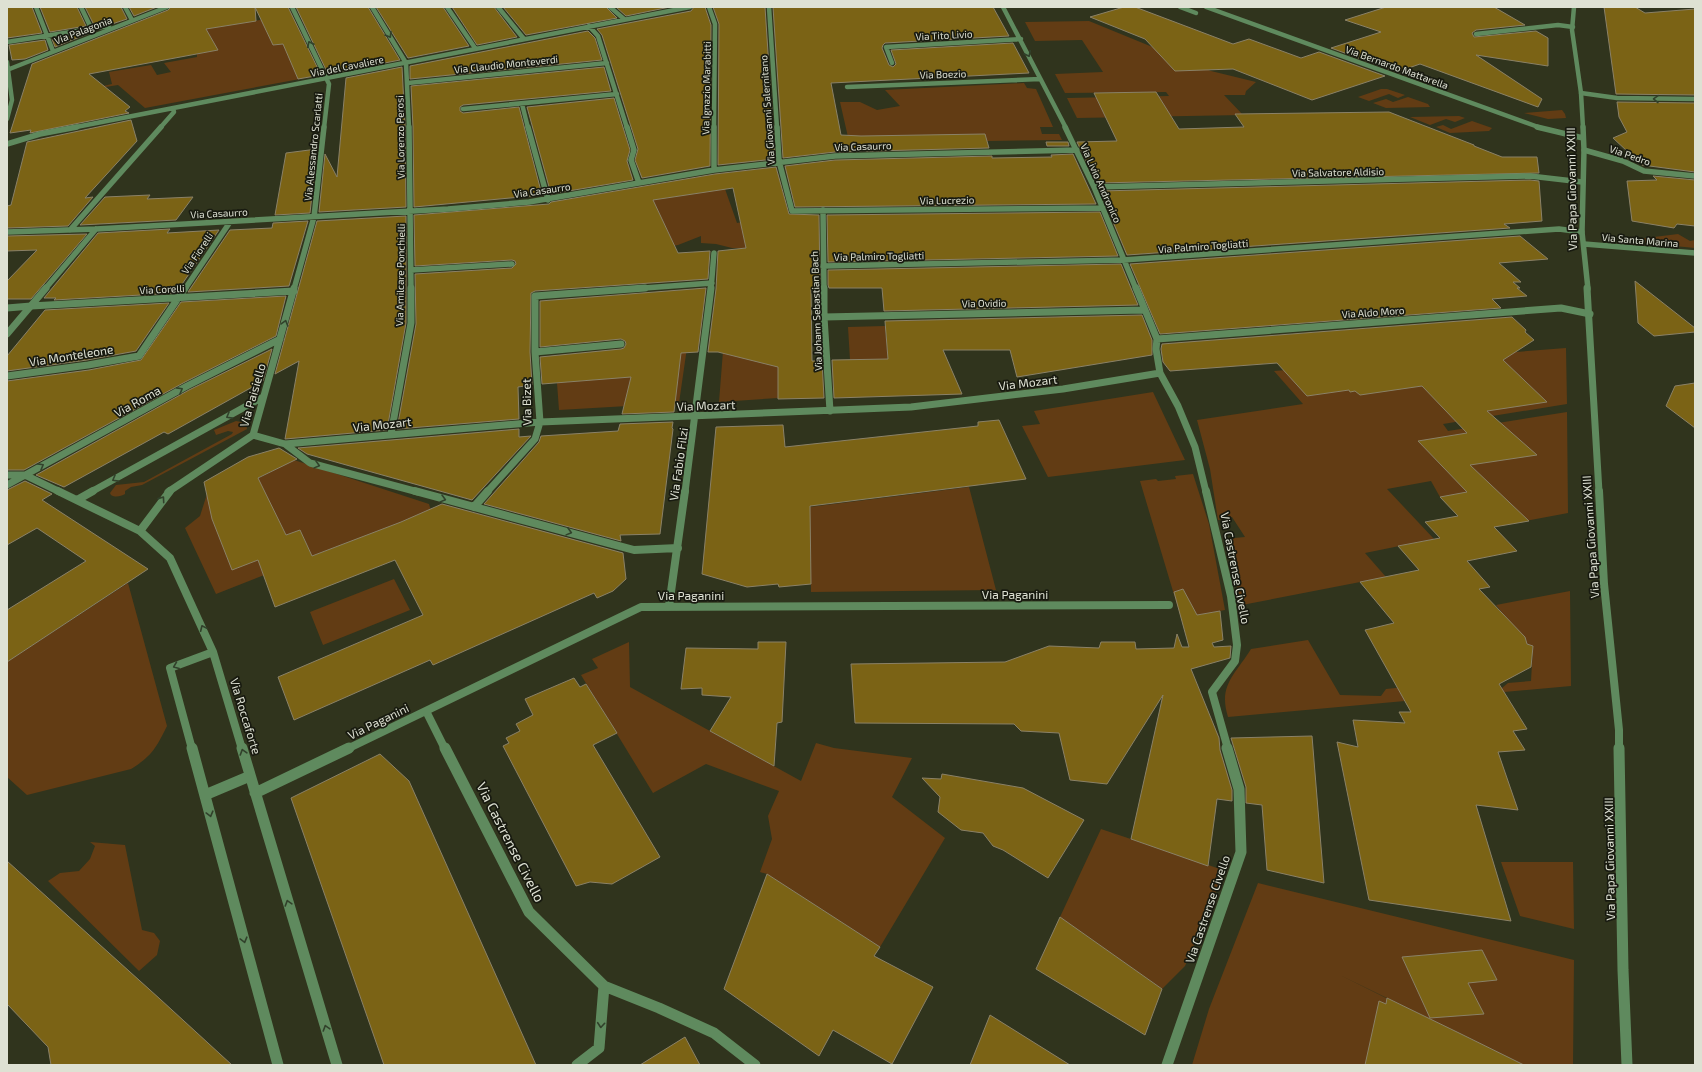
<svg xmlns="http://www.w3.org/2000/svg" width="1702" height="1072" font-family="'Exo 2',sans-serif">
  <style>
    .green { fill: #623c14 }
    .building { fill: #7b6315; stroke: #8a8167 }
    .lines { fill: none; stroke-linecap: round; stroke-linejoin: round }
    .pedestrian-far1 { stroke: #5f8a5e; stroke-width: 4.5 }
    .pedestrian { stroke: #5f8a5e; stroke-width: 7 }
    .minor-far4 { stroke: #5f8a5e; stroke-width: 4.5 }
    .minor-far3 { stroke: #5f8a5e; stroke-width: 5.5 }
    .minor-far2 { stroke: #5f8a5e; stroke-width: 7 }
    .minor-far1 { stroke: #5f8a5e; stroke-width: 8 }
    .minor { stroke: #5f8a5e; stroke-width: 11 }
    .tertiary-far4 { stroke: #5f8a5e; stroke-width: 4.5 }
    .tertiary-far3 { stroke: #5f8a5e; stroke-width: 5.5 }
    .tertiary-far2 { stroke: #5f8a5e; stroke-width: 7 }
    .tertiary-far1 { stroke: #5f8a5e; stroke-width: 8 }
    .tertiary { stroke: #5f8a5e; stroke-width: 11 }
    .oneway { stroke: #31412b }
    .labels { text-anchor: middle; dominant-baseline: central; stroke-width: 3.5; stroke-linejoin: round; paint-order: stroke }
    .far-street-label { font-size: 10px; fill: #dee1d3; stroke: #181a10 }
    .street-label { font-size: 12px; fill: #dee1d3; stroke: #181a10 }
    .near-street-label { font-size: 14px; fill: #dee1d3; stroke: #181a10 }
  </style>
  <rect width="100%" height="100%" fill="#30341d"/>
  <path class="green" d="M271 18 272 42 274 45 283 44 300 79 145 108 118 85 99 88V87L112 84 109 72 151 65 157 75 171 72 164 63 197 57V54L217 50 206 29Z
    M1089 21 1211 71 1256 82 1246 91 1245 95H1224L1243 115 1077 118 1067 98 1169 96 1166 92 1065 93 1055 74 1103 72 1082 40 1035 41 1025 22Z
    M1024 83 1027 88 1036 89 1053 127H1040L1042 134H1059L1062 140 987 141 848 137 840 102H860L877 110 900 106 885 90Z
    M1381 89H1387L1405 95 1398 98 1389 94 1369 101 1358 97Z
    M1408 97 1428 104 1430 107 1386 108 1373 103 1386 99 1393 102Z
    M1562 110 1565 114 1566 118 1548 119 1524 113Z
    M1459 116 1465 118 1455 122 1446 119 1430 125 1410 117Z
    M1472 121 1492 128 1489 131 1450 133 1436 127 1443 125 1451 129Z
    M725 189 737 223 742 222 775 248H732L716 244 701 243V236L678 245 663 248 588 251 670 236 666 228 657 230 644 202 663 191 666 198Z
    M1678 234 1690 241 1695 240V248L1622 241Z
    M812 323V357L778 358V398L719 402 723 351 778 324Z
    M885 326 888 359 850 360 848 327Z
    M690 327 679 403 559 410 557 383 631 376 682 347Z
    M1566 348 1567 404 1443 424 1448 431 1567 412 1568 513 1473 531 1440 497 1431 481 1387 489 1434 539 1365 553 1386 577 1242 605 1224 539 1245 537 1232 517 1218 520 1210 469 1197 420 1303 404 1274 371Z
    M1153 392 1185 460 1048 477 1022 426 1040 424 1034 411Z
    M236 421 246 423 247 429 142 485 131 487 125 491V494C121 496 116 498 111 495L110 493 116 485 144 482 232 434 233 432 228 431 216 435 214 430Z
    M294 460 429 504 431 511 312 556 300 530 286 535 270 555 277 570 216 594 185 528 200 516 207 494 241 487Z
    M1193 474 1209 524 1225 610 1181 618 1140 481 1156 479 1158 481 1176 479 1175 476Z
    M969 487 996 590 811 592 810 507Z
    M394 579 410 610 323 645 310 612Z
    M128 583 167 726C156 748 152 756 131 769L27 795 7 777V662Z
    M1570 591 1571 686 1228 717C1218 685 1235 675 1251 649L1308 640 1340 695 1381 696 1386 689 1405 687 1493 689 1502 688 1508 683 1531 681 1533 646 1527 644 1496 605Z
    M629 642 630 687 801 781 816 743 834 748 912 758 892 797 945 838 880 947 767 874 760 872 772 839 768 816 779 791 706 764 653 793 581 675 598 668 592 659Z
    M1101 829 1223 870 1211 906 1185 966 1162 989 1060 917Z
    M90 842 125 845 142 930 154 933 160 941 157 955 139 971 48 881 60 873 79 871 90 859 95 846Z
    M1501 862H1573L1574 929 1520 916Z
    M1258 883 1574 960 1573 1065H1524L1340 975 1520 1065H1192L1209 1009Z"/>
  <path class="building" d="M7 7H32L42 33 7 38Z
    M40 7H77L86 26 50 32Z
    M85 7H121L127 19 112 24 109 22 94 25Z
    M129 7H157L134 16Z
    M171 7H255L256 21 206 29 218 50 89 74 130 107 125 111 129 113 30 133 31 130 10 133 32 64 168 10Z
    M255 7H288L321 75 298 79 283 44 273 45Z
    M296 7H368L400 60 328 74Z
    M376 7H443L469 46 408 58Z
    M452 7H494L517 37 477 45Z
    M503 7H606L617 18 526 35Z
    M616 7H670L626 16Z
    M694 7H705L711 25 710 166 642 178 635 160 638 149 602 35 597 29 691 11Z
    M713 7H765L775 159 718 165 719 24Z
    M773 7H993L1009 36 885 43 883 45 882 48 889 65 893 67 896 64 891 50 1013 43 1029 73 831 83 841 135 861 136 985 134 989 148 835 152 783 158Z
    M1124 7H1135L1233 44 1249 39 1301 58 1319 52 1385 76 1312 100 1233 69 1175 71 1145 39 1090 17Z
    M1386 7H1494L1525 25 1476 30 1472 33 1474 37 1536 31 1548 38V66L1476 55 1542 99 1538 107 1420 64 1397 72 1331 48 1381 32 1345 20Z
    M1604 7H1635L1645 13 1695 9V95L1616 94Z
    M588 31 595 38 602 60 410 79V66Z
    M92 32 55 47 52 39Z
    M45 40 48 50 25 59 12 60 9 45Z
    M402 67 405 125 406 207 319 212 325 154 337 177 346 78Z
    M604 67 611 91 463 105 460 107V111L463 113 519 107 542 195 414 207 413 127 411 86Z
    M1156 92 1179 129 1244 127 1235 114 1389 112 1474 145V146L1502 157H1537L1539 173 1097 183 1077 142 1117 141 1094 93Z
    M614 98 630 150 627 161 633 180 551 194 527 107Z
    M1617 102 1695 103V172L1642 165 1613 138 1627 132 1619 117Z
    M131 120 137 141 85 198 93 197 68 226 7 228V206L11 205 27 142Z
    M1046 142H1068L1069 146H1047Z
    M317 149 310 213 275 215 286 153Z
    M1073 154 1096 204 795 207 785 166 835 160 992 156V158L1052 157 1051 155Z
    M776 167 789 214 819 215 820 286 819 289H811L812 361H822L824 398 778 399V367L718 352H708L716 289 718 251 746 248 733 188 653 200 678 253 710 251 708 279 535 291 531 293 530 352 532 385 518 387 519 419 397 429 416 324 415 274 512 268 516 264 515 261 512 260 415 266 414 215 549 204 551 202 715 174Z
    M1653 176 1695 180V226L1677 224 1674 228 1632 221 1627 181 1657 180Z
    M1530 180 1539 181 1542 221 1504 224 1510 228 1127 255 1100 191Z
    M150 195 147 199 193 197 176 220 80 225 105 197Z
    M1100 212 1118 256 828 262 827 215Z
    M406 216V323L387 430 285 439 299 361 275 374 317 221Z
    M308 221 289 286 188 292 230 230 272 228 273 223Z
    M170 229 167 233 219 230 176 293 54 300 56 298H44L98 233Z
    M87 234 31 299H7V281L37 250 7 251V236Z
    M1520 236 1548 259 1499 263 1521 282H1513L1520 288H1517L1527 296 1492 299 1501 308 1160 334 1130 264Z
    M1121 264 1138 305 884 311 882 288H829L828 285V270Z
    M1635 281 1695 328V332L1654 336 1638 323Z
    M706 288 698 352 681 353 674 412 622 414 631 377 542 384 540 357 621 349 624 348 626 344 625 341 621 339 540 347V301Z
    M286 296 276 336 185 382 24 470H7V381L89 370 141 360 181 302Z
    M169 303 136 351 87 360 7 371V356L45 310Z
    M1142 315 1152 340V355L1017 377 1010 350H943L962 394 834 398 832 360 888 359 885 321Z
    M1512 317 1526 330 1525 332 1534 340 1503 360 1547 402 1487 411 1537 455 1470 465 1529 521 1494 527 1517 551 1467 561 1490 587 1479 589 1525 637 1527 644 1533 646 1531 667 1499 684 1527 729 1513 731 1525 750 1498 752 1518 810 1476 805 1511 921 1369 900 1337 742 1358 747 1353 720 1405 723 1399 712H1411L1365 630 1394 623 1360 582 1419 570 1398 546 1440 538 1425 522 1458 516 1440 497 1467 492 1418 441 1467 433 1422 386 1360 395 1355 391 1350 392 1349 390 1307 396 1277 363 1170 371 1163 362 1161 349 1162 344Z
    M272 349 263 381 168 434 164 432 64 487 36 475 189 390Z
    M1695 383V428L1666 406 1675 386Z
    M999 420 1026 479 810 506 811 584 779 587 778 584 747 587 702 574 716 427 783 425 785 447 978 426V422Z
    M673 422 672 428 673 429 660 534 620 535 621 541 484 504 539 442 541 436 618 431 620 424Z
    M519 429V437L531 436 472 500 307 454 298 448Z
    M279 448 297 459 258 478 286 535 300 530 312 556 401 522 442 504 623 553 626 579 613 591 597 598 594 593 433 665 430 660 294 720 278 677 423 615 395 560 275 607 258 560 232 570 212 519 204 482 248 457Z
    M25 481 52 494 42 500 148 569 7 662V610L86 561 37 528 7 545V490Z
    M1183 589 1197 615 1220 611 1223 640 1212 643 1214 647 1231 646 1230 658 1191 669 1219 738 1220 750 1232 790V801L1217 799 1208 866 1131 839 1163 695 1107 784 1070 780 1059 733 1021 731 1014 724 855 723 851 664 1005 662 1049 646 1099 648 1101 642H1135L1136 649 1174 648 1177 634 1182 647H1189L1174 592Z
    M758 642H786L782 722 777 723 774 766 710 731 731 697 702 695V688L681 689 686 648 758 649Z
    M574 678 580 687 586 684 617 733 593 745 660 857 612 884 590 882 576 886 503 746 509 743 506 738 520 731 516 724 533 715 525 699Z
    M1312 736 1324 883 1267 870 1262 805 1246 803V787L1231 738Z
    M380 754 409 781 536 1065H384L291 798Z
    M942 774 1023 788 1084 820 1048 878 1003 850 993 846 983 833 961 830 938 812 940 797 922 778 941 779Z
    M7 861 160 999 232 1065H51L48 1047 7 1004Z
    M767 874 880 947 874 956 933 987 892 1064 833 1030 819 1056 724 989Z
    M1060 917 1162 989 1145 1035 1036 969Z
    M1482 950 1497 980 1468 983 1484 1014 1430 1018 1402 957Z
    M1387 998 1459 1033 1524 1065H1365L1379 1001 1386 1004Z
    M990 1015 1070 1065H970Z
    M685 1037 700 1065H640Z"/>
  <g class="lines">
    <path class="pedestrian-far1" d="M1180 7 1196 13"/>
    <path class="pedestrian" d="M7 308 31 306"/>
    <path class="minor-far4" d="M36 7 53 51
      M81 7 91 28
      M125 7 132 20
      M292 7 329 84 324 128
      M372 7 406 63 409 128
      M447 7 475 48
      M498 7 524 39
      M610 7 624 19
      M709 7 715 24 714 128
      M769 7 777 128
      M1003 7 1066 128
      M589 26 598 36 627 128
      M1476 34 1558 25 1573 27
      M7 42 109 26
      M7 62 12 100 7 119
      M892 63 886 47 1021 39
      M7 70 167 7
      M408 83 607 63
      M847 87 1040 79
      M1581 93 1617 98 1695 99
      M522 104 528 128
      M463 109 617 94
      M71 128 690 7
      M160 128 174 112 173 108"/>
    <path class="minor-far3" d="M409 127 411 289
      M528 127 548 200
      M627 127 634 150 631 160 639 183
      M777 127 779 161 792 211 1103 208
      M1065 127 1094 187 1136 289
      M7 144 40 134 77 127
      M1584 150 1623 161 1644 171 1695 176
      M714 170V127
      M1094 187 1530 176 1582 182
      M823 210 824 289
      M70 230 161 127
      M7 232 96 229 448 209 529 202 714 170 835 156 1077 150
      M1584 244 1695 253
      M823 266 1123 260 1559 229 1582 232
      M411 270 512 264
      M45 289 96 229
      M185 289 230 222
      M294 289 314 217 324 127
      M631 289 712 283
      M711 289 714 253"/>
    <path class="minor-far2" d="M824 288V317L830 411
      M1136 288 1157 339 1156 349 1160 373 1178 406 1195 447 1206 492
      M31 306 294 291
      M824 317 1144 310
      M7 334 46 288
      M1157 339 1561 308 1590 314
      M535 352 621 344
      M7 376 88 365 139 356 185 288
      M391 434 411 323V288
      M253 435 285 444 540 422 911 407 1063 389 1160 373
      M285 444 310 463 418 492
      M7 475H25L60 492
      M7 485 187 386 280 339
      M91 492 263 397
      M168 492 253 435 294 288
      M487 492 535 439 540 422 535 352V296L645 288
      M685 492 711 288"/>
    <path class="minor-far1" d="M58 491 140 531 170 558 213 652 242 749
      M415 491 634 550 678 548
      M1206 491 1231 596 1237 645 1235 661 1212 692 1228 749
      M77 500 93 491
      M474 507 488 491
      M140 531 170 491
      M669 606 685 491
      M426 711 445 749
      M192 749 170 668 213 652
      M347 749 641 607 1169 605"/>
    <path class="minor" d="M192 748 278 1065
      M242 748 337 1065
      M445 748 529 912 604 986 659 1008 714 1033 755 1065
      M255 793 349 748
      M205 795 250 776
      M577 1065 599 1048 604 986
      M1167 1065 1241 852 1239 789 1227 748"/>
    <path class="tertiary-far4" d="M1206 7 1541 128
      M1574 7 1572 30 1581 93 1583 128"/>
    <path class="tertiary-far3" d="M1537 127 1583 138
      M1583 127 1584 150 1582 232 1588 289"/>
    <path class="tertiary-far2" d="M1587 288 1599 492"/>
    <path class="tertiary-far1" d="M1599 491 1604 584 1619 730V749"/>
    <path class="tertiary" d="M1619 748 1623 970 1627 1065"/>
  </g>
  <defs><path id="oneway-chevron" d="M-2-3.5L2.5 0L-2 3.5" fill="none" stroke-width="1.6" stroke-linecap="round" stroke-linejoin="round"/></defs>
  <g class="oneway">
    <use href="#oneway-chevron" transform="translate(389 35) rotate(59)"/>
    <use href="#oneway-chevron" transform="translate(310 44) rotate(-116)"/>
    <use href="#oneway-chevron" transform="translate(1028 54) rotate(64)"/>
    <use href="#oneway-chevron" transform="translate(1656 99) rotate(-179)"/>
    <use href="#oneway-chevron" transform="translate(285 323) rotate(-74)"/>
    <use href="#oneway-chevron" transform="translate(180 390) rotate(-29)"/>
    <use href="#oneway-chevron" transform="translate(229 416) rotate(151)"/>
    <use href="#oneway-chevron" transform="translate(317 465) rotate(15)"/>
    <use href="#oneway-chevron" transform="translate(41 466) rotate(-29)"/>
    <use href="#oneway-chevron" transform="translate(115 479) rotate(151)"/>
    <use href="#oneway-chevron" transform="translate(162 499) rotate(-55)"/>
    <use href="#oneway-chevron" transform="translate(443 499) rotate(15)"/>
    <use href="#oneway-chevron" transform="translate(569 532) rotate(15)"/>
    <use href="#oneway-chevron" transform="translate(203 628) rotate(-114)"/>
    <use href="#oneway-chevron" transform="translate(176 666) rotate(158)"/>
    <use href="#oneway-chevron" transform="translate(243 752) rotate(-107)"/>
    <use href="#oneway-chevron" transform="translate(210 814) rotate(75)"/>
    <use href="#oneway-chevron" transform="translate(288 903) rotate(-107)"/>
    <use href="#oneway-chevron" transform="translate(244 940) rotate(75)"/>
    <use href="#oneway-chevron" transform="translate(601 1025) rotate(95)"/>
    <use href="#oneway-chevron" transform="translate(326 1028) rotate(-107)"/>
  </g>
  <g class="labels">
    <g class="far-street-label">
      <text transform="translate(83 30) rotate(-21)">Via Palagonia</text>
      <text transform="translate(944 35) rotate(-3)">Via Tito Livio</text>
      <text transform="translate(506 64) rotate(-6)">Via Claudio Monteverdi</text>
      <text transform="translate(347 66) rotate(-11)">Via del Cavaliere</text>
      <text transform="translate(1397 67) rotate(20)">Via Bernardo Mattarella</text>
      <text transform="translate(943 74) rotate(-2)">Via Boezio</text>
      <text transform="translate(706 88) rotate(-89)">Via Ignazio Marabitti</text>
      <text transform="translate(767 110) rotate(-94)">Via Giovanni Salernitano</text>
      <text transform="translate(400 137) rotate(-91)">Via Lorenzo Perosi</text>
      <text transform="translate(863 146) rotate(-2)">Via Casaurro</text>
      <text transform="translate(313 147) rotate(-84)">Via Alessandro Scarlatti</text>
      <text transform="translate(1630 155) rotate(19)">Via Pedro</text>
      <text transform="translate(1338 172) rotate(-1)">Via Salvatore Aldisio</text>
      <text transform="translate(1101 183) rotate(66)">Via Livio Andronico</text>
      <text transform="translate(542 190) rotate(-8)">Via Casaurro</text>
      <text transform="translate(947 200) rotate(-1)">Via Lucrezio</text>
      <text transform="translate(219 213) rotate(-3)">Via Casaurro</text>
      <text transform="translate(1640 240) rotate(5)">Via Santa Marina</text>
      <text transform="translate(1203 246) rotate(-4)">Via Palmiro Togliatti</text>
      <text transform="translate(197 253) rotate(-56)">Via Fiorelli</text>
      <text transform="translate(879 256) rotate(-1)">Via Palmiro Togliatti</text>
      <text transform="translate(400 275) rotate(-89)">Via Amilcare Ponchielli</text>
      <text transform="translate(162 289) rotate(-3)">Via Corelli</text>
      <text transform="translate(984 303) rotate(-1)">Via Ovidio</text>
      <text transform="translate(816 311) rotate(-92)">Via Johann Sebastian Bach</text>
      <text transform="translate(1373 312) rotate(-4)">Via Aldo Moro</text>
    </g>
    <g class="street-label">
      <text transform="translate(1571 189) rotate(-91)">Via Papa Giovanni XXIII</text>
      <text transform="translate(71 355) rotate(-9)">Via Monteleone</text>
      <text transform="translate(1028 382) rotate(-7)">Via Mozart</text>
      <text transform="translate(252 395) rotate(-74)">Via Paisiello</text>
      <text transform="translate(137 401) rotate(-29)">Via Roma</text>
      <text transform="translate(526 402) rotate(-91)">Via Bizet</text>
      <text transform="translate(706 405) rotate(-2)">Via Mozart</text>
      <text transform="translate(382 424) rotate(-6)">Via Mozart</text>
      <text transform="translate(678 464) rotate(-82)">Via Fabio Filzi</text>
      <text transform="translate(1590 537) rotate(-94)">Via Papa Giovanni XXIII</text>
      <text transform="translate(1236 568) rotate(79)">Via Castrense Civello</text>
      <text x="1015" y="594">Via Paganini</text>
      <text x="691" y="595">Via Paganini</text>
      <text transform="translate(246 716) rotate(73)">Via Roccaforte</text>
      <text transform="translate(378 721) rotate(-26)">Via Paganini</text>
      <text transform="translate(1609 859) rotate(-91)">Via Papa Giovanni XXIII</text>
      <text transform="translate(1207 909) rotate(-71)">Via Castrense Civello</text>
    </g>
    <g class="near-street-label">
      <text transform="translate(511 842) rotate(63)">Via Castrense Civello</text>
    </g>
  </g>
  <rect width="1702" height="1072" fill="none" stroke="#dee1d3" stroke-width="16"/>
</svg>
